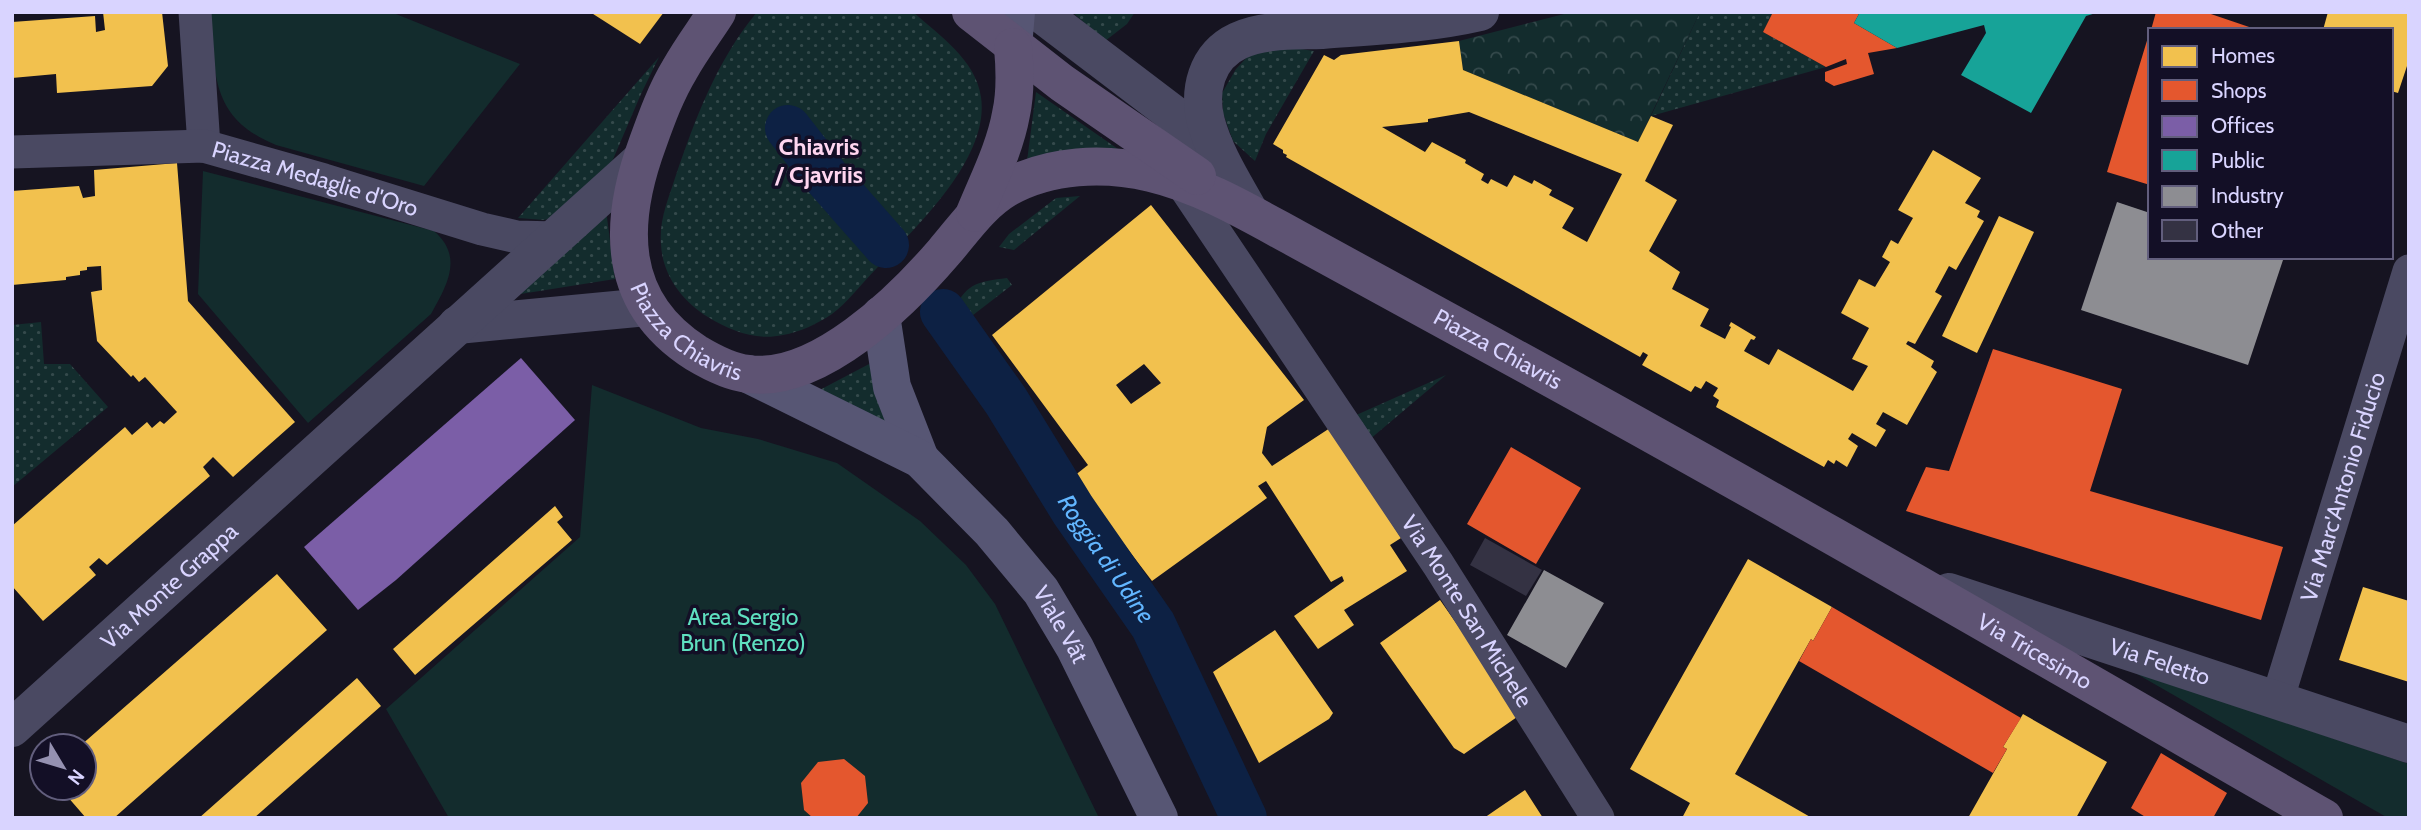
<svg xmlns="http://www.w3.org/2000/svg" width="2421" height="830" font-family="Cabin,sans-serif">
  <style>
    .grass { fill: url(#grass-dots) }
    .forest { fill: url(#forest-crowns) }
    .park { fill: #132c2d }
    .homes { fill: #f2c14e; fill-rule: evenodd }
    .shops { fill: #e4572e }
    .offices { fill: #7b5ea7 }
    .public { fill: #17a398 }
    .industry { fill: #8d8d92 }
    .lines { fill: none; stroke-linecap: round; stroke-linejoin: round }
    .canal { stroke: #0d2144; stroke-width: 46 }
    .building { fill: #343243 }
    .minor { stroke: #4a4962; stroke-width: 33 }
    .tertiary { stroke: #4a4962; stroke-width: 38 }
    .secondary { stroke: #575674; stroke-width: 38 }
    .primary { stroke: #5e5373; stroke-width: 38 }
    .labels { text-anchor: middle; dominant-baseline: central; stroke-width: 7; stroke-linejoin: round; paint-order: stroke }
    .street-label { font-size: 23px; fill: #d9d4ff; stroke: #130f26 }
    .park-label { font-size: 23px; fill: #5fe0c0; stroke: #130f26 }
    .neighbourhood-label { font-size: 24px; font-weight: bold; fill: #ffd6f0; stroke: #130f26 }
    .water-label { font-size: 24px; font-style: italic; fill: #62b6ff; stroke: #130f26 }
  </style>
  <defs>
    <pattern id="grass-dots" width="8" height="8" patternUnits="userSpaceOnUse" patternTransform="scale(1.75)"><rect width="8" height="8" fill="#132c2d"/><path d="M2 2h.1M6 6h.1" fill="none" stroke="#354a4c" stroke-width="1.8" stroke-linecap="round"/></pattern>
    <pattern id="forest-crowns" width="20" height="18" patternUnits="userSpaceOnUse" patternTransform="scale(1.75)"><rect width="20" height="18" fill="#132c2d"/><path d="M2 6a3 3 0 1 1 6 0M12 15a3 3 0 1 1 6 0" fill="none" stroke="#354a4c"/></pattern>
  </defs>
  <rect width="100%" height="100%" fill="#161421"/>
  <path class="grass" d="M757 12H913C939 35 976 60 981 97 990 159 915 228 876 269 862 283 848 302 832 314 817 324 800 332 783 335 756 341 731 331 708 317 683 302 662 275 661 244 659 220 668 200 675 178 695 119 717 60 757 12Z
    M1072 12H1135L1127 24 1105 41Z
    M1700 12H1773L1763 32 1826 67 1651 116Z
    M1281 46 1314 51 1266 134 1255 161 1233 141 1223 113 1222 93 1236 69 1250 54Z
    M659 57 641 94 608 171 558 216 544 220 518 218Z
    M1036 92 1118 149 1027 161Z
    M1080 196 1014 250 999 247 1009 234 1056 198Z
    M606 210 615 279 502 297Z
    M1007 278 1012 285 964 322 954 308C969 282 978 282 1007 278Z
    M41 322 44 364H70L108 407 12 487V325Z
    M871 363 891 429 812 394Z
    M1446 375 1369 440 1354 416Z"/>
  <path class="forest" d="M1572 12H1700L1638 142 1463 70 1459 41Z"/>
  <path class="park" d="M210 12H391L520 64 424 186 276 145C210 118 215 74 210 12Z
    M203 171 434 231C464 257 447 285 431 314L308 423 198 294Z
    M592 385 701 428 758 439 837 463 920 521 966 565 995 604 1099 818H449L386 709 580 537Z
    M2130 670 2409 764V818H2388Z"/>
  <path class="homes" d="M103 12H162L168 66 152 86 57 93 56 74 12 78V22L95 16 96 32 105 30Z
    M590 12H664L640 44Z
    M2328 12H2409V60L2398 93 2391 91V30H2323Z
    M1459 41 1463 70 1638 142 1651 116 1673 125 1645 181 1677 200 1649 251 1680 272 1672 289 1709 309 1700 326 1725 339 1731 327 1729 326 1731 322 1756 337 1754 340 1751 339 1744 351 1769 365 1778 349 1853 391 1868 366 1852 359 1869 328 1841 313 1859 279 1875 287 1890 262 1882 257 1891 240 1898 244 1913 218 1898 210 1933 150 1981 178 1965 203 1980 211 1977 217 1984 221 1956 270 1949 266 1935 292 1942 296 1915 344 1908 341 1906 344 1934 361 1931 367 1937 372 1907 425 1883 412 1876 424 1886 430 1876 447 1852 433 1848 439 1858 446 1847 467 1836 460 1834 464 1828 460 1824 467 1716 407 1719 400 1713 396 1718 388 1706 381 1701 389 1695 386 1691 392 1642 365 1648 355 1643 352 1640 357 1286 157 1287 155 1283 153V150L1273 144 1324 55 1334 60 1341 55ZM1469 112 1622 174 1587 242 1562 228 1574 208 1549 195 1552 190 1534 180 1532 184 1514 175 1507 187 1491 179 1488 184 1481 180 1484 174 1465 163 1466 160 1432 142 1425 152 1382 127 1428 122V119Z
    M177 163 188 301 295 422 233 477 213 457 203 467 210 476 107 565 99 558 89 567 96 575 43 621 12 586V526L125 427 132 435 147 422 152 428 160 421 164 424 177 412 145 377 139 382 133 375 131 377 97 341 91 292 102 290 101 266 87 267V270L80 271V275L66 277V280L12 285V191L79 186 83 198 95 196 94 170Z
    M1151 205 1304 400 1267 427 1262 453 1272 466 1330 428 1401 538 1390 545 1407 571 1344 610 1354 625 1318 649 1294 616 1344 581 1342 576 1331 582 1266 481 1258 486 1267 498 1152 581 1117 535 1112 539 1069 480 1088 465 992 335ZM1144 364 1161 383 1131 404 1116 385Z
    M1999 216 2034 232 1977 353 1942 336Z
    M555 506 563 517 557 522 572 540 415 675 393 649Z
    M1748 559 1832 607 1813 641 1811 639 1735 774 1812 818H1682L1690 803 1630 769Z
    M277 574 327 630 114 818H86L60 788H84V746H80Z
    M2363 587 2409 601V682L2339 660Z
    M1440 600 1514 706 1517 717 1464 754 1454 748 1380 643Z
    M1275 630 1333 713 1329 719 1259 763 1213 672Z
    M357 678 381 706 254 818H199Z
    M2023 714 2107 762 2076 818H1968L2007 749 2003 747Z
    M1525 790 1543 818H1484L1497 809Z"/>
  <path class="shops" d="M1773 12H1860L1854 23 1897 48 1868 53 1874 74 1834 86 1825 81V72L1847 64 1846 59 1826 67 1763 32Z
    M2156 12H2205L2258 30H2151Z
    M2149 34H2150V185L2107 172Z
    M1993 349 2122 389 2090 491 2283 547 2261 620 1906 511 1926 467 1949 471Z
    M1511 447 1581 488 1536 564 1467 524Z
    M1832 607 2021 718 2003 747 2007 749 1993 773 1799 661 1811 639 1813 641Z
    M2161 753 2227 793 2213 818H2147L2131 808Z
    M844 759 865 776 868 803 856 818H813L804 810 801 783 818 762Z"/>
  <path class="offices" d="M521 358 575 420 396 580 358 610 304 547Z"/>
  <path class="public" d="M1860 12H2095L2096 13 2086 16 2031 113 1961 75 1986 33 1984 25 1897 48 1854 23Z"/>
  <path class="industry" d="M2117 202 2150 213V257H2284L2248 365 2081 310Z
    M1544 570 1604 603 1566 668 1507 635Z"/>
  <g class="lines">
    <g class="canal">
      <path d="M788 128 827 178 886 245"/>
      <path id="s1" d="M943 312 1006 401 1073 510 1153 625 1244 818"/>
    </g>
  </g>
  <path class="building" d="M1485 538 1542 570 1526 596 1470 565Z"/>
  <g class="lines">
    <g class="minor">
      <path d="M195 12 204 146"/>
      <path id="s2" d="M12 152 204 146 324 180 482 229 517 237 555 238"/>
      <path id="s3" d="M1180 180 1438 564 1598 818"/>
      <path id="s4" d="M2277 701 2409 271"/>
    </g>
    <g class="tertiary">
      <path d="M1039 12 1214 145"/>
      <path d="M1250 213C1234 184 1215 155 1206 122 1198 91 1206 56 1238 41 1263 29 1295 31 1322 30 1375 26 1428 24 1480 12"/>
      <path d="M457 325 647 307"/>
      <path id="s5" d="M1949 592 2409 744"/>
      <path id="s6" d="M12 728 641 160"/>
    </g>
    <g class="secondary">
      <path d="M1013 47 1016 12"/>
      <path d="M881 315 892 387 920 459"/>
      <path id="s7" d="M748 374 920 459 992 532 1041 591 1075 648 1159 818"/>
    </g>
    <g class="primary">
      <path id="s8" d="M717 12C705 31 691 49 680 69 666 92 657 117 648 142 618 223 616 302 696 353 711 362 730 372 748 374 818 384 902 301 944 252 964 229 980 204 1007 188 1050 164 1104 162 1151 173 1202 185 1249 213 1295 238 1352 269 1408 300 1465 331 1754 488 2039 654 2324 818"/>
      <path d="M971 12 1062 83 1197 176"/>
      <path d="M975 213C988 181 1005 148 1011 114 1016 92 1015 69 1013 47"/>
    </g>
  </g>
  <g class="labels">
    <g class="street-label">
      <text stroke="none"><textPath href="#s2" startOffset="308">Piazza Medaglie d'Oro</textPath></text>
      <text stroke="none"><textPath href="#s8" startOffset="364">Piazza Chiavris</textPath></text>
      <text stroke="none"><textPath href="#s8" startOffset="1309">Piazza Chiavris</textPath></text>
      <text stroke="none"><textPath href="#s4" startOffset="224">Via Marc'Antonio Fiducio</textPath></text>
      <text stroke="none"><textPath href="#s6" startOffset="212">Via Monte Grappa</textPath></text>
      <text stroke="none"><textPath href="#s3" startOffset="518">Via Monte San Michele</textPath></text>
      <text stroke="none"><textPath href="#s7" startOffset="410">Viale Vât</textPath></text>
      <text stroke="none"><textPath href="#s8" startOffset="1925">Via Tricesimo</textPath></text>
      <text stroke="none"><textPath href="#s5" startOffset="222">Via Feletto</textPath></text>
    </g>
    <g class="park-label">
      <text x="743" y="617">Area Sergio<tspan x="743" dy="26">Brun (Renzo)</tspan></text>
    </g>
    <g class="neighbourhood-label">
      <text x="819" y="146">Chiavris<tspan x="819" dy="28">/ Cjavriis</tspan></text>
    </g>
    <g class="water-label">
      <text stroke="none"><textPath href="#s1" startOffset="296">Roggia di Udine</textPath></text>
    </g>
  </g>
  <rect width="2421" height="830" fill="none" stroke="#d9d4ff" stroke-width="28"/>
  <rect x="2148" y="28" width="245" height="231" fill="#130f26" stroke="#625e7d" stroke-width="2"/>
  <rect x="2162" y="46" width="35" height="21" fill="#f2c14e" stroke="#625e7d" stroke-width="2"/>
  <text x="2211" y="63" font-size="21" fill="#d9d4ff">Homes</text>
  <rect x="2162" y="80" width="35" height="21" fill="#e4572e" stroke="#625e7d" stroke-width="2"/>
  <text x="2211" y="98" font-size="21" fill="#d9d4ff">Shops</text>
  <rect x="2162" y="116" width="35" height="21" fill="#7b5ea7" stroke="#625e7d" stroke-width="2"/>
  <text x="2211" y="133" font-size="21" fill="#d9d4ff">Offices</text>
  <rect x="2162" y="150" width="35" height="21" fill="#17a398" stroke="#625e7d" stroke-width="2"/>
  <text x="2211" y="168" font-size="21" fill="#d9d4ff">Public</text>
  <rect x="2162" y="186" width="35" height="21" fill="#8d8d92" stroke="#625e7d" stroke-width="2"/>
  <text x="2211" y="203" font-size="21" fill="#d9d4ff">Industry</text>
  <rect x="2162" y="220" width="35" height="21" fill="#343243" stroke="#625e7d" stroke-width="2"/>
  <text x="2211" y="238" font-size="21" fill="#d9d4ff">Other</text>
  <g transform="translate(63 767) rotate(128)"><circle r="33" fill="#130f26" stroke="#625e7d" stroke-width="2"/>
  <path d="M0-5L12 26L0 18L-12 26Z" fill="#9591b1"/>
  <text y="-10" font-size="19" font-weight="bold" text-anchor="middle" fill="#d9d4ff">N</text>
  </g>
</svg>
